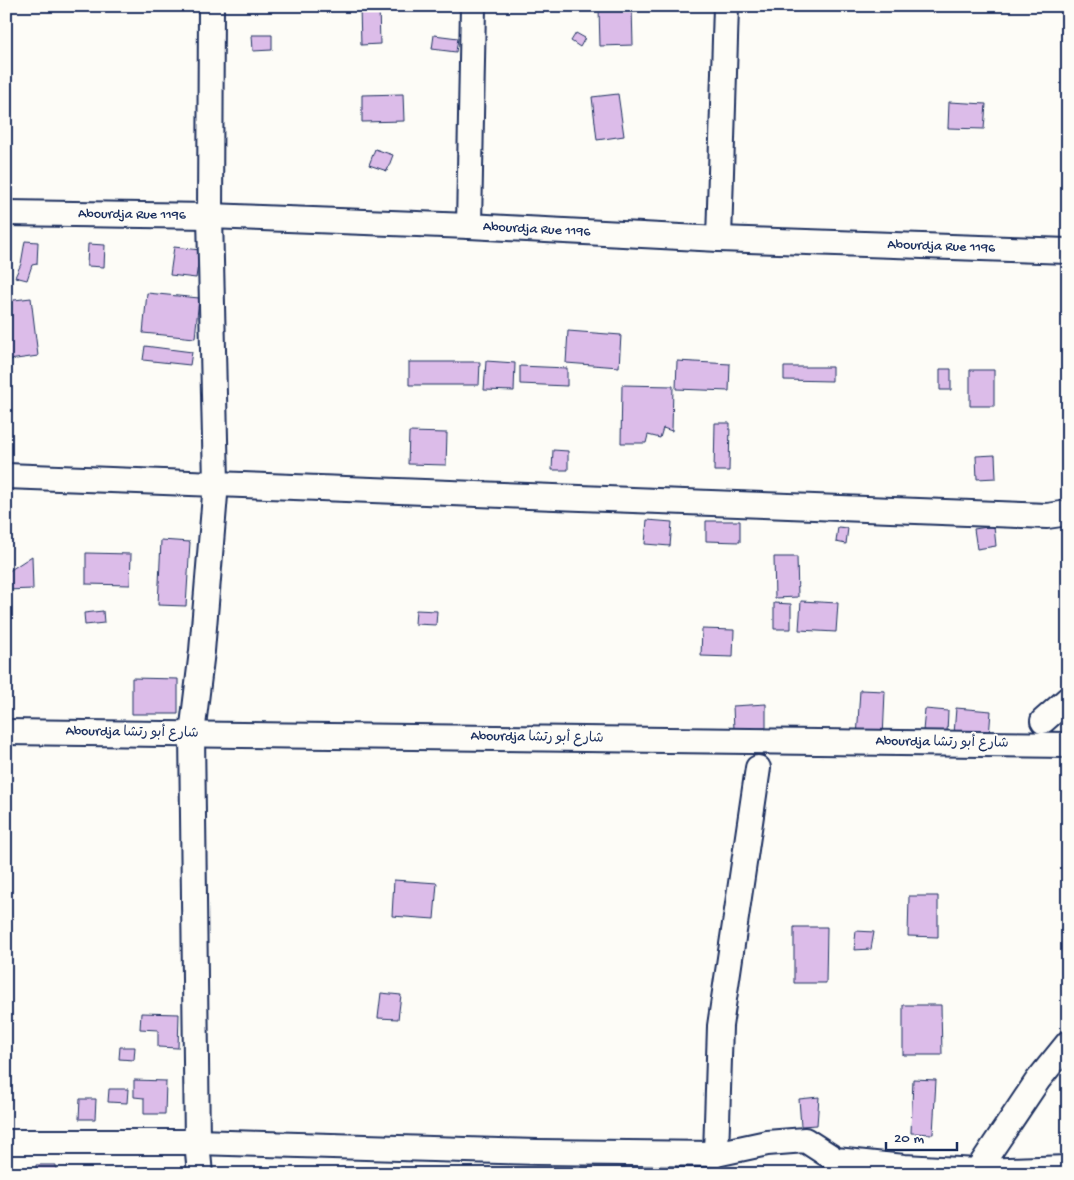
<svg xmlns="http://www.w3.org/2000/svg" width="1074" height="1180" font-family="'Gochi Hand','Playpen Sans Arabic',sans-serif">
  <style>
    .building { fill: #dcbce9; stroke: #1b2f5e }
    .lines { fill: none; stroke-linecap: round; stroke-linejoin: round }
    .minor-casing { stroke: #1b2f5e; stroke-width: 28 }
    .minor { stroke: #fdfcf7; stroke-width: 24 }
    .labels { text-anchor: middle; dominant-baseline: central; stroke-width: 4; stroke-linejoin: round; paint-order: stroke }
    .street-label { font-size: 14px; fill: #1b2f5e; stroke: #fdfcf7 }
  </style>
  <rect width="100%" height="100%" fill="#fdfcf7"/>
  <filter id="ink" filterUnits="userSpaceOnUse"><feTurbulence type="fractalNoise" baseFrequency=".02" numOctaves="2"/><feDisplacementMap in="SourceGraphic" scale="10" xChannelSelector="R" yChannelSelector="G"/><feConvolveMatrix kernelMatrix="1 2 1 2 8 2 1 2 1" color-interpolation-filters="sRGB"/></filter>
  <g filter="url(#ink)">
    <path class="building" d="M379 6 380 44 361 45 360 7Z
      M632 7 633 45 600 46 599 8Z
      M576 33 585 38 580 47 571 41Z
      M252 35H272V50L253 51Z
      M434 35 458 38 456 52 432 49Z
      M403 94 404 121 362 122V95Z
      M618 94 624 136 597 140 592 97Z
      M949 102 986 104 984 129 948 128Z
      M375 149 393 155 387 171 369 165Z
      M25 241 38 242 37 264 32 265 27 280 15 277 21 264Z
      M88 244 105 245 104 267 87 266Z
      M174 247 200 250 196 278 170 275Z
      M147 293 199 298 195 338 143 333Z
      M31 298 38 356 9 360 6 338V301Z
      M568 331 621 335 619 367 566 363Z
      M145 346 192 352 190 365 143 360Z
      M486 361 515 363 514 391 484 390Z
      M677 361 730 364 729 391 676 389Z
      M409 362H480L479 385H409Z
      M520 366 567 368V386L520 384Z
      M784 367H832V381L784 380Z
      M940 369H951V390H940Z
      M970 370H994V406H970Z
      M622 385 673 386 672 431 663 428 660 438 648 435 646 443H621Z
      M715 423H730L729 471H714Z
      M409 432 447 433 446 465 408 464Z
      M553 450 568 451V470H552Z
      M995 455 996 478 977 479 976 456Z
      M647 520 672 522 670 546 645 544Z
      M706 521H740V542L706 541Z
      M994 526 996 546 977 549 974 529Z
      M838 527 848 528 846 544 836 542Z
      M161 540 190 542 186 606 158 605Z
      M86 553 131 554 130 585 86 584Z
      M32 556 33 589 6 590V573Z
      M774 557H797L798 597 775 598Z
      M801 601 838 603 836 632 799 630Z
      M774 603 791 604V629H774Z
      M416 610 437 611 436 625 415 624Z
      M103 611 104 623 85 625 84 613Z
      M702 629 734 630 733 657 701 656Z
      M132 678 178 679V714H132Z
      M860 690 885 691 883 739 857 738Z
      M766 704V728L734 730 733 706Z
      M956 708 991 711 989 737 954 734Z
      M925 709 948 711 947 733 923 731Z
      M394 880 437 883 434 919 392 916Z
      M909 896H938V937L908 936Z
      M794 927H827L826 983H794Z
      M856 931 874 932 871 949 854 950Z
      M381 993 401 995 398 1019 378 1018Z
      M903 1005H941L942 1055H903Z
      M141 1013 179 1014 178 1048 158 1047V1030L140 1029Z
      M120 1047H135L134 1060 119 1059Z
      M913 1079 936 1080 933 1134 911 1133Z
      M134 1080 166 1081 165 1114H144V1098L134 1097Z
      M109 1089H128L127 1103 108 1102Z
      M819 1097 817 1125 801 1126 799 1099Z
      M80 1099H96L95 1119H79Z
      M36 1165H56V1174H36Z"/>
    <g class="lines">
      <g class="minor-casing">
        <g id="minor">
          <path id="s1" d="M6 213 210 216 469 226 719 239 1068 251"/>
          <path d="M469 226 473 6"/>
          <path d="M719 239 726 6"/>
          <path d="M6 476 1047 516 1068 513"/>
          <path d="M1043 721 1068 699"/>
          <path d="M6 732 1068 745"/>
          <path d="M6 1142H197L537 1152 716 1154 720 1026 758 768"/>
          <path d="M716 1154 767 1143 805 1140 836 1160 904 1167 977 1171 1068 1168"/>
          <path d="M977 1171 1038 1080 1068 1043"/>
          <path d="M200 1174 197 1142 192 734 202 651 216 483 210 216 211 6"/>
        </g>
      </g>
      <use href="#minor" class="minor"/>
    </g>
  </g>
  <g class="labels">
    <g class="street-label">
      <text stroke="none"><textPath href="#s1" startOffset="126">Abourdja Rue 1196</textPath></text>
      <text stroke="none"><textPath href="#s1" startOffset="531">Abourdja Rue 1196</textPath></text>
      <text stroke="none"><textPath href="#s1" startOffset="936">Abourdja Rue 1196</textPath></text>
      <text transform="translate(132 733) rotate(1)">Abourdja شارع أبو رتشا</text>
      <text transform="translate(537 738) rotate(1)">Abourdja شارع أبو رتشا</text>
      <text transform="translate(942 743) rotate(1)">Abourdja شارع أبو رتشا</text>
    </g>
  </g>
  <rect width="1074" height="1180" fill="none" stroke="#fdfcf7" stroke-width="25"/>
  <rect x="12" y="12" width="1049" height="1155" fill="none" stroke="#1b2f5e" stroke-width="2" filter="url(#ink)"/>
  <path d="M886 1142v8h71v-8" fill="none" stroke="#1b2f5e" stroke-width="2.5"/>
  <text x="894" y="1142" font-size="15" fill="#1b2f5e" stroke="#fdfcf7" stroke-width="4" paint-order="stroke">20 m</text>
</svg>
